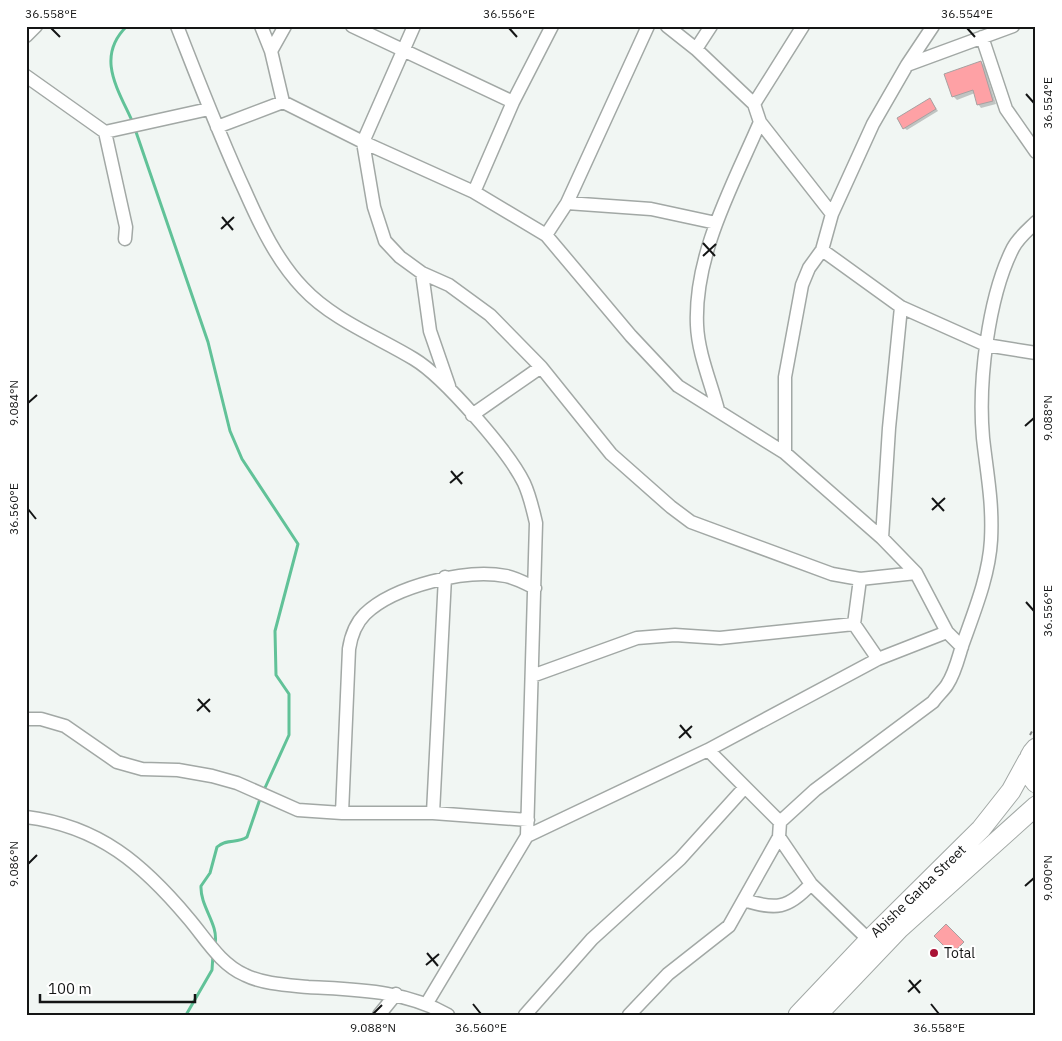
<svg xmlns="http://www.w3.org/2000/svg" width="1062" height="1041" font-family="'IBM Plex Sans',sans-serif">
  <style>
    .shadow { fill: #0003 }
    .lines { fill: none; stroke-linecap: round; stroke-linejoin: round }
    .stream { stroke: #61c298; stroke-width: 3 }
    .building { fill: #fea1a5; stroke: #a7a1a1 }
    .minor-casing { stroke: #a2a8a5; stroke-width: 15 }
    .highway-casing { stroke: #a2a8a5; stroke-width: 21 }
    .path { stroke: #828584; stroke-width: 2; stroke-dasharray: 4 4; stroke-linecap: butt }
    .minor { stroke: #fff; stroke-width: 12 }
    .highway { stroke: #fff; stroke-width: 19 }
    .ticks { fill: none; stroke: #141515; stroke-width: 2 }
    .poi-dot { fill: #a91235; stroke: #fff; stroke-width: 2 }
    .labels { text-anchor: middle; dominant-baseline: central; stroke-width: 4; stroke-linejoin: round; paint-order: stroke }
    .street-label { font-size: 14px; fill: #141515; stroke: #fff }
    .poi-label { font-size: 14px; fill: #141515; stroke: #fff; text-anchor: start }
    .neatline { fill: none; stroke: #141515; stroke-width: 2 }
    .ticks-label { font-size: 12px; text-anchor: middle; fill: #141515 }
  </style>
  <rect width="100%" height="100%" fill="#f1f6f3"/>
  <path class="shadow" d="M981 62 984 65 996 104 981 108 978 104 975 93 957 100 953 96Z
    M932 102 938 111 907 130 904 128Z"/>
  <g class="lines">
    <path class="stream" d="M127 26C95 57 118 89 133 123
      M135 129 208 342 230 431 242 459 298 544 275 631 276 675 289 694V735L264 790
      M215 944C219 924 200 907 201 886L210 873 217 847C227 838 237 844 247 837L261 796
      M186 1015 212 970 213 955"/>
  </g>
  <path class="building" d="M981 61 993 101 977 105 973 90 952 97 944 74Z
    M930 98 936 109 903 129 897 118Z
    M946 924 964 942 952 954 934 936Z"/>
  <g class="lines">
    <g class="minor-casing">
      <path id="minor" d="M177 26C199 82 220 137 245 191 260 225 277 261 303 288 333 320 378 337 414 359 444 377 509 452 524 483 530 496 533 510 536 523L527 836 427 1003
        M261 26 271 51 283 102
        M352 26 513 102
        M414 26 363 142 374 207 385 241 400 257 422 273 449 285 490 315 541 367 611 454 671 507 691 522 832 574 860 579 916 573
        M667 26 696 49 754 104 760 122 832 214
        M26 36 36 26
        M982 37 1006 109 1036 152
        M696 49 711 26
        M271 51 285 26
        M907 65 1013 26
        M26 76 105 132 126 227 125 239
        M754 104 803 26
        M217 127 283 102 363 142 474 192 546 235 631 336 678 386 785 453 882 538 916 573 947 632 962 647
        M105 132 209 109
        M474 192 513 102 552 26
        M567 203 651 209 716 223
        M546 235 567 203 648 26
        M822 250 901 307 986 345 1036 353
        M422 273 430 331 449 386
        M718 410C711 383 698 353 697 325 694 254 733 185 760 122
        M472 415 541 367
        M785 453V377L802 285 809 268 822 250 832 214 873 124 907 65 933 26
        M882 538 889 428 901 307
        M860 579 854 624 878 659
        M532 676 637 638 675 635 720 638 854 624
        M26 719H41L65 726 117 762 142 769 178 770 212 776 237 783 298 810 342 813H433L528 820
        M708 750 780 822
        M342 813 349 649C351 636 355 624 365 614 394 586 467 568 506 576 516 578 525 583 535 588
        M433 813 445 577
        M26 817C99 826 143 864 189 919 206 939 220 964 245 975 263 984 288 985 308 987 357 990 404 990 448 1015
        M527 836 708 750 878 659 947 632
        M779 837 811 884 869 940
        M744 900C776 910 788 909 811 884
        M379 1015 396 994
        M525 1015 592 939 680 859 745 787
        M629 1015 668 974 729 926 779 837 780 822 815 790 933 702C937 696 943 691 947 685 955 673 958 659 962 646 974 612 989 576 991 540 993 502 987 474 983 438 978 383 988 297 1013 248 1018 238 1028 230 1036 222"/>
    </g>
    <g class="highway-casing">
      <path id="highway" d="M1036 748C1025 759 1026 772 1036 783
        M798 1015 869 940 981 829 1011 791 1028 760
        M817 1015 899 929 1036 806"/>
    </g>
    <path class="path" d="M1030 735 1036 724"/>
    <use href="#minor" class="minor"/>
    <use href="#highway" class="highway"/>
  </g>
  <path class="ticks" d="M51 28 60 37M509 28 517 37M967 28 975 37M1026 94 1034 103M222 217 233 230M221 229 234 217M703 243 715 256M703 256 716 244M28 403 37 395M1025 426 1034 418M451 471 462 484M450 483 463 472M932 498 944 511M28 509 36 519M932 510 945 498M1026 602 1034 611M198 699 210 712M197 711 210 699M680 725 691 738M679 738 692 726M28 864 37 855M1025 886 1034 878M427 953 438 966M426 965 439 954M909 980 920 993M908 992 921 980M473 1004 481 1014M931 1004 939 1014M373 1014 382 1005"/>
  <circle class="poi-dot" cx="934" cy="953" r="5"/>
  <g class="labels">
    <g class="street-label">
      <text transform="translate(918 891) rotate(-44)">Abishe Garba Street</text>
    </g>
    <g class="poi-label">
      <text x="944" y="953">Total</text>
    </g>
  </g>
  <rect width="1062" height="1041" fill="none" stroke="#ffffff" stroke-width="55"/>
  <path d="M40 994v8h155v-8" fill="none" stroke="#141515" stroke-width="2.5"/>
  <text x="48" y="994" font-size="15" fill="#141515" stroke="#ffffff" stroke-width="4" paint-order="stroke">100 m</text>
  <rect x="28" y="28" width="1006" height="986" class="neatline"/>
  <g class="ticks-label">
    <text x="51" y="18">36.558°E</text>
    <text x="509" y="18">36.556°E</text>
    <text x="967" y="18">36.554°E</text>
    <text transform="translate(1048 103) rotate(-90)" y="4">36.554°E</text>
    <text transform="translate(14 403) rotate(-90)" y="4">9.084°N</text>
    <text transform="translate(1048 418) rotate(-90)" y="4">9.088°N</text>
    <text transform="translate(14 509) rotate(-90)" y="4">36.560°E</text>
    <text transform="translate(1048 611) rotate(-90)" y="4">36.556°E</text>
    <text transform="translate(14 864) rotate(-90)" y="4">9.086°N</text>
    <text transform="translate(1048 878) rotate(-90)" y="4">9.090°N</text>
    <text x="373" y="1032">9.088°N</text>
    <text x="481" y="1032">36.560°E</text>
    <text x="939" y="1032">36.558°E</text>
  </g>
</svg>
